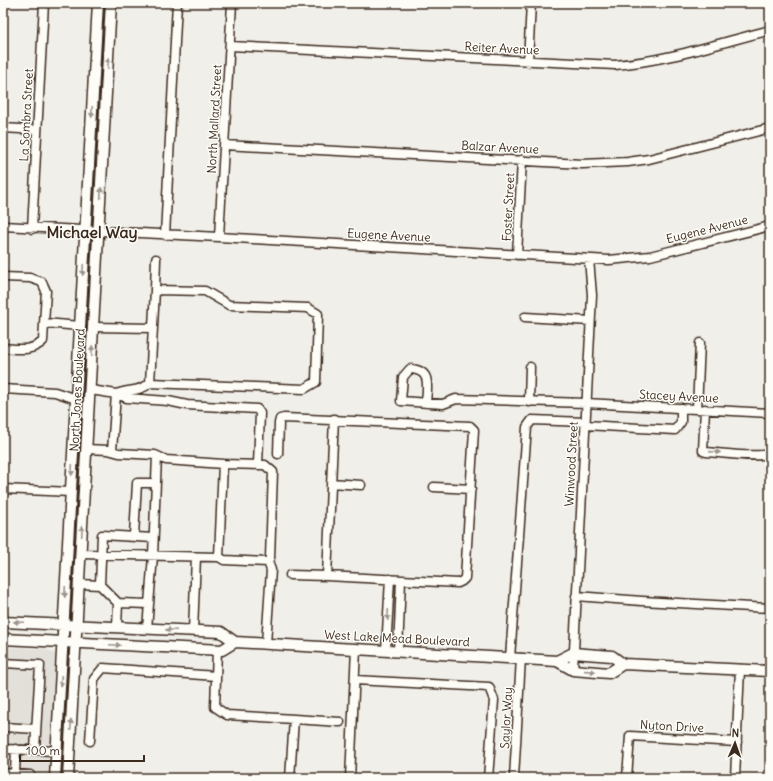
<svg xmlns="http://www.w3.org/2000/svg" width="773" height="781" font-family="Delius,sans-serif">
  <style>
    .built { fill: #e3e0da }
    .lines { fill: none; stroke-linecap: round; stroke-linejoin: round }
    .minor-casing { stroke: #3b2a1e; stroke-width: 11 }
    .major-casing { stroke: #3b2a1e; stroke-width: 13 }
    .minor { stroke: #fdfcf7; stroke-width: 8 }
    .major { stroke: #fdfcf7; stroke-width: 10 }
    .oneway { fill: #9c938a }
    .labels { text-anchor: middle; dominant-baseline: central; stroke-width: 3; stroke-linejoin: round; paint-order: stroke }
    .street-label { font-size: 12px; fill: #3b2a1e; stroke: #fdfcf7 }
    .district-label { font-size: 16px; font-weight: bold; fill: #3b2a1e; stroke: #fdfcf7 }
  </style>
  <rect width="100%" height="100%" fill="#f1efea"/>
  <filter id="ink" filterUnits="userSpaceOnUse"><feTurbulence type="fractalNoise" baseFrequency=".025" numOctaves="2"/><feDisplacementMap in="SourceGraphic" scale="8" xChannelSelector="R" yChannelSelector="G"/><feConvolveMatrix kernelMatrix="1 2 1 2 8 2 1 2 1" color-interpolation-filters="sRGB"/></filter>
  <g filter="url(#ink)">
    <path class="built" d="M3 647 45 649 54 653 56 656 50 778H3Z"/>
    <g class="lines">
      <g class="minor-casing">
        <path id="minor" d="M230 46 615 65C668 61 719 43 770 30
          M528 62 531 3
          M3 128 37 130
          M224 145 582 164 628 162 649 159 770 128
          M3 226 219 237 609 260 650 256 770 226
          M32 229 44 3
          M165 235 177 3
          M219 237 232 3
          M517 255 522 160
          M3 277 30 278 42 282 46 291 43 341C32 352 18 349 3 348
          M155 290 156 259
          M525 317 590 321
          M45 323 80 326
          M93 327 153 328
          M3 389 55 392 76 399
          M91 390 116 394 112 451
          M116 394C128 389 140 392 150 383L304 389 316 382 318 314 308 308 229 305 205 291 155 290 150 383
          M116 394 127 398 168 401 187 405 257 409 260 413 258 465
          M529 402 530 367
          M426 403C427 386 432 370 410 369L403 377 401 401 443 404 456 399 586 403 770 413
          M697 409 700 343
          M705 409 703 451 706 452C723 453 752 458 769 454L770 452
          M585 425 675 430 681 422V408
          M278 454 279 423 280 419 284 418 470 426 474 430 465 578 462 581 458 583 327 576 290 575
          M331 483 361 485
          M434 487 471 489
          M3 489 71 492
          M134 536 137 483H156
          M80 554 219 557 223 464 166 460 155 455 119 453 108 450 86 449
          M219 557 224 560 268 562 270 558 273 472 265 465 223 464
          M327 576 334 419
          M79 584 100 585
          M576 596 642 601 770 608
          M118 603 149 604 153 556 157 456
          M117 627 118 603 100 585 102 535 153 538
          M147 629 149 604
          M193 631 196 557
          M266 644 271 570 268 562
          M217 650 215 707 227 715 294 719 290 778
          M386 650 390 579
          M398 651 401 580
          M510 658 527 427 532 420 585 422
          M3 663 40 665 35 750
          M573 670 592 295 589 259
          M355 680 489 687 494 700 488 778
          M294 719 340 722
          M3 727 36 729
          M90 741 94 679 103 668 216 676
          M3 749 57 751
          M3 773 30 775V778
          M15 774 16 749
          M350 778 356 649
          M514 778 521 658
          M627 778 630 736 737 742
          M735 778 740 669"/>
      </g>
      <g class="major-casing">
        <path id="major" d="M3 622 221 632 235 642
          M3 639 222 650 235 642 557 661 573 653 612 656 623 664 770 671
          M557 661 573 670 609 673 623 664
          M55 778 98 3
          M68 778 111 3"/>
      </g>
      <use href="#minor" class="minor"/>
      <use href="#major" class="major"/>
    </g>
    <defs><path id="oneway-solid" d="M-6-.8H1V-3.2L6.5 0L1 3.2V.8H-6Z"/></defs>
    <g class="oneway">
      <use href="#oneway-solid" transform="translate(108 63) rotate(-87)"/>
      <use href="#oneway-solid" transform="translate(92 112) rotate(93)"/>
      <use href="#oneway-solid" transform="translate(101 193) rotate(-87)"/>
      <use href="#oneway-solid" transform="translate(83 270) rotate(93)"/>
      <use href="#oneway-solid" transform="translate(92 351) rotate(-88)"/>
      <use href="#oneway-solid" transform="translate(715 452) rotate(4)"/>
      <use href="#oneway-solid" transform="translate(72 470) rotate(93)"/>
      <use href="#oneway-solid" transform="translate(82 531) rotate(-87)"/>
      <use href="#oneway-solid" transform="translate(65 592) rotate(93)"/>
      <use href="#oneway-solid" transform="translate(388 615) rotate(93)"/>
      <use href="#oneway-solid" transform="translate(19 622) rotate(-177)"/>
      <use href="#oneway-solid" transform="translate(171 630) rotate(-177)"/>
      <use href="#oneway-solid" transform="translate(115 645) rotate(3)"/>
      <use href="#oneway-solid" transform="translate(590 671) rotate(4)"/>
      <use href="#oneway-solid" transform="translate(61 681) rotate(93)"/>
      <use href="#oneway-solid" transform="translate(71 725) rotate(-87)"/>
    </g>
  </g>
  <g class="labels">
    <g class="street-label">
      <text transform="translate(502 48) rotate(3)">Reiter Avenue</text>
      <text transform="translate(26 115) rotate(-87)">La Sombra Street</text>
      <text transform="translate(214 119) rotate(-87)">North Mallard Street</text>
      <text transform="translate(500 147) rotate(3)">Balzar Avenue</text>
      <text transform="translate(508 207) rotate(-87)">Foster Street</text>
      <text transform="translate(707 229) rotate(-14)">Eugene Avenue</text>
      <text transform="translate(389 235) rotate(3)">Eugene Avenue</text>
      <text transform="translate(77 390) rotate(-87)">North Jones Boulevard</text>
      <text transform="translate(679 396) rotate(3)">Stacey Avenue</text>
      <text transform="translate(571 464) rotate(-87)">Winwood Street</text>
      <text transform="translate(397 638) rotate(3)">West Lake Mead Boulevard</text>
      <text transform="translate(506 718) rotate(-87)">Saylor Way</text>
      <text transform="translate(672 726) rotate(3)">Nyton Drive</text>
    </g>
    <g class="district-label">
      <text x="92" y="232">Michael Way</text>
    </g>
  </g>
  <rect width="773" height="781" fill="none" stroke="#fdfcf7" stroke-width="16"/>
  <rect x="8" y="8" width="757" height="765" fill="none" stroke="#3b2a1e" stroke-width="1.5" filter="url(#ink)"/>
  <g transform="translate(735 743) rotate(2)" stroke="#fdfcf7" stroke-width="3" paint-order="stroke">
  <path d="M0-3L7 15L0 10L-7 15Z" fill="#3b2a1e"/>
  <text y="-6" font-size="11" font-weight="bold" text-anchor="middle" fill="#3b2a1e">N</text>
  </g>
  <path d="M20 755v6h124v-6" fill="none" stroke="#3b2a1e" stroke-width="2"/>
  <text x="26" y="755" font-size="12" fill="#3b2a1e" stroke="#fdfcf7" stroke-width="3" paint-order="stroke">100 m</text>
</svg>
